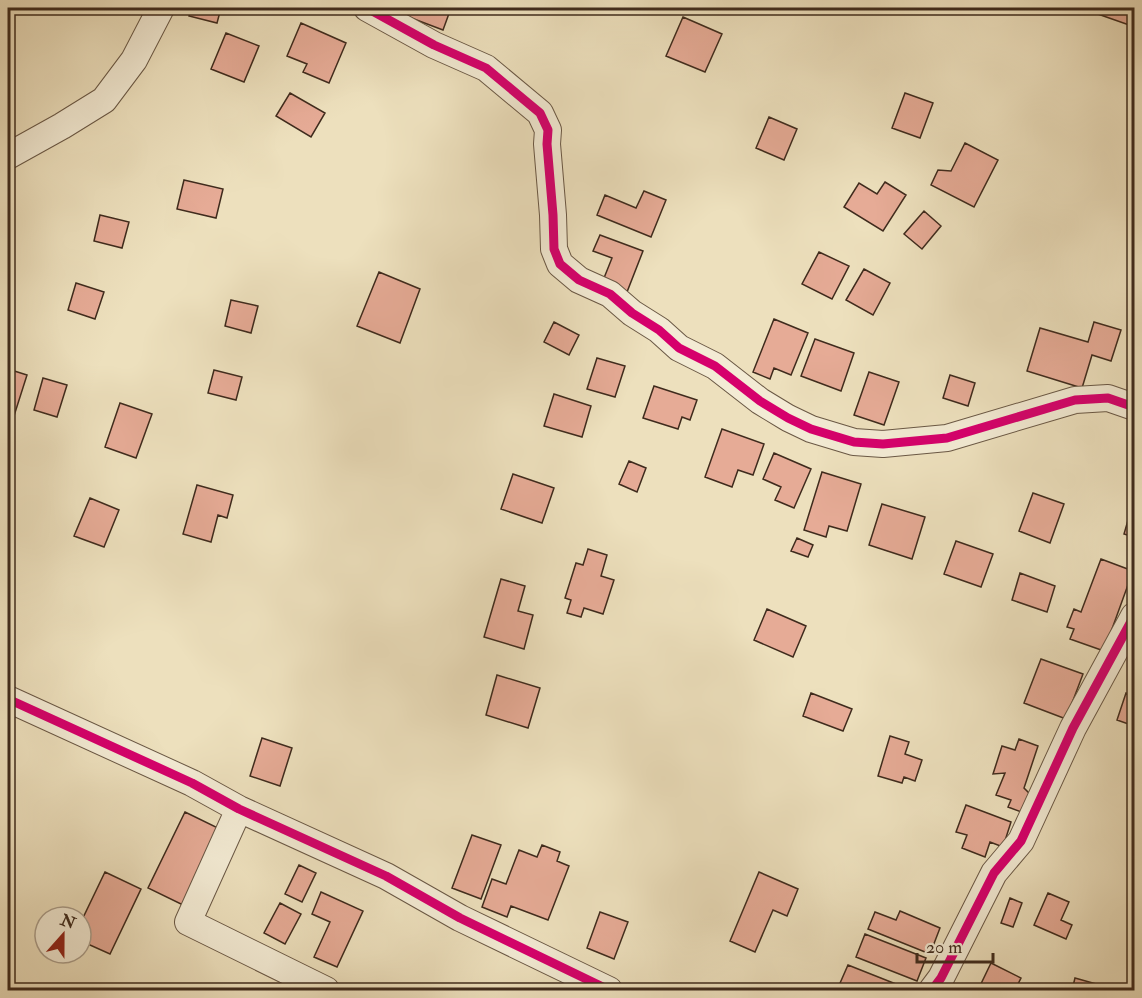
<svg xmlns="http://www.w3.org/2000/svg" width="1142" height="998" font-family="'IM FELL Double Pica',serif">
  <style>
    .building { fill: #e6ab96; stroke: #3f2b1d; stroke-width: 1.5 }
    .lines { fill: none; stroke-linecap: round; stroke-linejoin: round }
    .minor-casing { stroke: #6a5845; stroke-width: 28 }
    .minor { stroke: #f3ebd4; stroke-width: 26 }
    .cycleway-casing { stroke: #f3ebd4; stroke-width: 13 }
    .cycleway { stroke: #d6006c; stroke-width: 9 }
  </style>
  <rect width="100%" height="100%" fill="#ede0bd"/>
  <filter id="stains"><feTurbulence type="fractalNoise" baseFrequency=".00333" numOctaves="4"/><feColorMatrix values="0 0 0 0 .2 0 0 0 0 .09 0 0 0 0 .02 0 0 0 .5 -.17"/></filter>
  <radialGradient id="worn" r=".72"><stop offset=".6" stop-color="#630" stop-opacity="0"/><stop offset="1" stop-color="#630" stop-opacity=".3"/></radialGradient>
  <path class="building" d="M191 8H221L217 23 189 16Z
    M409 8H451L443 30 406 16Z
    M1093 8H1134V19L1132 26 1092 12Z
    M683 17 722 34 705 72 666 56Z
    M301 23 346 43 329 83 303 72 307 64 287 56Z
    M226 33 259 46 244 82 211 69Z
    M290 93 325 113 311 137 276 116Z
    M905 93 933 103 920 138 892 128Z
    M769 117 797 129 784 160 756 148Z
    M965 143 998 160 974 207 931 185 938 170 951 171Z
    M184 180 223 189 216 218 177 209Z
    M885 182 906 195 883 231 844 207 859 183 877 194Z
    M644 191 666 200 651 237 597 215 605 195 636 208Z
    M924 211 941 226 922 249 904 234Z
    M100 215 129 222 122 248 94 241Z
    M600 235 643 251 627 292 602 283 612 258 593 251Z
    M819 252 849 266 832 299 802 284Z
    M864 269 890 283 873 315 846 300Z
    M379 272 420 289 400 343 357 326Z
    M76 283 104 292 95 319 68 310Z
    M231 300 258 306 251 333 225 326Z
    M774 319 808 333 791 375 774 368 770 379 753 372Z
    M554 322 579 335 569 355 544 342Z
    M1094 322 1121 330 1111 361 1092 355 1082 388 1027 371 1040 328 1088 342Z
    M815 339 854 353 841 391 801 376Z
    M597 358 625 366 615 397 587 389Z
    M8 369 27 375 13 419 8 417Z
    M214 370 242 377 236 400 208 393Z
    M869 372 899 382 884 425 854 415Z
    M950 375 975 383 968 406 943 398Z
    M43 378 67 385 57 417 34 410Z
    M654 386 697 400 690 420 682 417 678 429 643 418Z
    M554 394 591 406 582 437 544 426Z
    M120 403 152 414 136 458 105 447Z
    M722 429 764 444 753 475 738 470 732 487 705 477Z
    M774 453 811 469 794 508 775 500 781 487 763 479Z
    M629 461 646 468 637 492 619 484Z
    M822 472 861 484 847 531 829 526 826 537 804 530Z
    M513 474 554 488 542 523 501 509Z
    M197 485 233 495 227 518 218 515 211 542 183 534Z
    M1033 493 1064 504 1050 543 1019 531Z
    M90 498 119 510 104 547 74 536Z
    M882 504 925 517 912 559 869 545Z
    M1131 510 1134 511V537L1124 534Z
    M797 538 813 545 808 557 791 551Z
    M956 541 993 554 981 587 944 574Z
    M588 549 607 555 601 576 614 580 603 614 584 608 581 617 567 613 571 600 565 598 576 563 583 565Z
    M1101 559 1133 571 1104 651 1070 639 1074 629 1067 627 1074 609 1081 612Z
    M1020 573 1055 586 1047 612 1012 600Z
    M501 579 525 586 518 611 533 615 524 649 484 637Z
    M767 609 806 626 793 657 754 640Z
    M1041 659 1083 674 1066 719 1024 703Z
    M497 675 540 688 528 728 486 715Z
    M811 693 852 709 843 731 803 716Z
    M1126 693 1134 696V726L1117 720Z
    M890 736 909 742 905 754 922 760 915 781 904 777 902 783 878 776Z
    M262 738 292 748 280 786 250 776Z
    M1019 739 1038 746 1024 788 1033 797 1027 814 1008 807 1011 800 996 795 1005 773 993 774 1002 746 1015 750Z
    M966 805 1011 822 1003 847 990 842 985 857 962 848 967 835 956 832Z
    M185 812 220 829 183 905 148 888Z
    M472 835 501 845 481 899 452 888Z
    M542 845 560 852 557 861 569 866 548 920 511 906 507 917 482 907 492 879 506 884 519 850 537 857Z
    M299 865 316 873 302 902 285 894Z
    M105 872 141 889 110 954 81 941V922Z
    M759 872 798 889 787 916 773 910 755 952 730 941Z
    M321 892 363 911 337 967 314 957 330 922 312 914Z
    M1048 893 1069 902 1061 920 1072 925 1066 939 1034 925Z
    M1010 898 1022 903 1013 927 1001 923Z
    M280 903 301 914 285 944 264 933Z
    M900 911 940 928 930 954 868 929 875 912 896 920Z
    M600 912 628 922 614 959 587 948Z
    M865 934 926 958 917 981 856 957Z
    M991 963 1021 978 1015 990H978Z
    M848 965 911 990H837Z
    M1075 978 1107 987 1106 990H1072Z"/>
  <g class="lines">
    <g class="minor-casing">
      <path id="minor" d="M367 8 434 45 486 68 540 113 548 130 547 144 553 215 554 249 560 264 579 280 610 294 632 313 659 330 679 348 715 366 760 401 788 418 811 429 854 442 883 444 947 438 1075 400 1108 398 1134 407
        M8 156 62 126 104 100 134 60 161 8
        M8 699 192 783 239 809 386 876 460 918 609 990
        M239 809 188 922 326 990
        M932 990 941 978 994 873 1021 841 1073 728 1134 616"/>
    </g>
    <use href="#minor" class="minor"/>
    <g class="cycleway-casing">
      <path id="cycleway" d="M367 8 434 45 486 68 540 113 548 130 547 144 553 215 554 249 560 264 579 280 610 294 632 313 659 330 679 348 715 366 760 401 788 418 811 429 854 442 883 444 947 438 1075 400 1108 398 1134 407
        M8 699 192 783 239 809 386 876 460 918 609 990
        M932 990 941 978 994 873 1021 841 1073 728 1134 616"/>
    </g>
    <use href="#cycleway" class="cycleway"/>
  </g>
  <rect width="1142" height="998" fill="none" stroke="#ede0bd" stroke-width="30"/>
  <rect x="9" y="9" width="1124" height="980" fill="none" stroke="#3f2b1d" stroke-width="3"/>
  <rect x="15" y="15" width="1112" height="968" fill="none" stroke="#3f2b1d" stroke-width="1.5"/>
  <g transform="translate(63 935) rotate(21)"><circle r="28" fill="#f3ebd4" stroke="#ab9e8b" stroke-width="1.5"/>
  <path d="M0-4.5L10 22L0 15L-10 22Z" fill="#8f2418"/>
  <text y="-9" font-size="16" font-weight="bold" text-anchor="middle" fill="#3f2b1d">N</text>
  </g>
  <path d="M917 953v9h76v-9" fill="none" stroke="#3f2b1d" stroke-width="3"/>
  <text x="926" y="953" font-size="18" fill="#3f2b1d" stroke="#f3ebd4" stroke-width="4.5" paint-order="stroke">20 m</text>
  <rect width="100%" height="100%" filter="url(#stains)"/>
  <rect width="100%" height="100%" fill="url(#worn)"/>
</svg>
